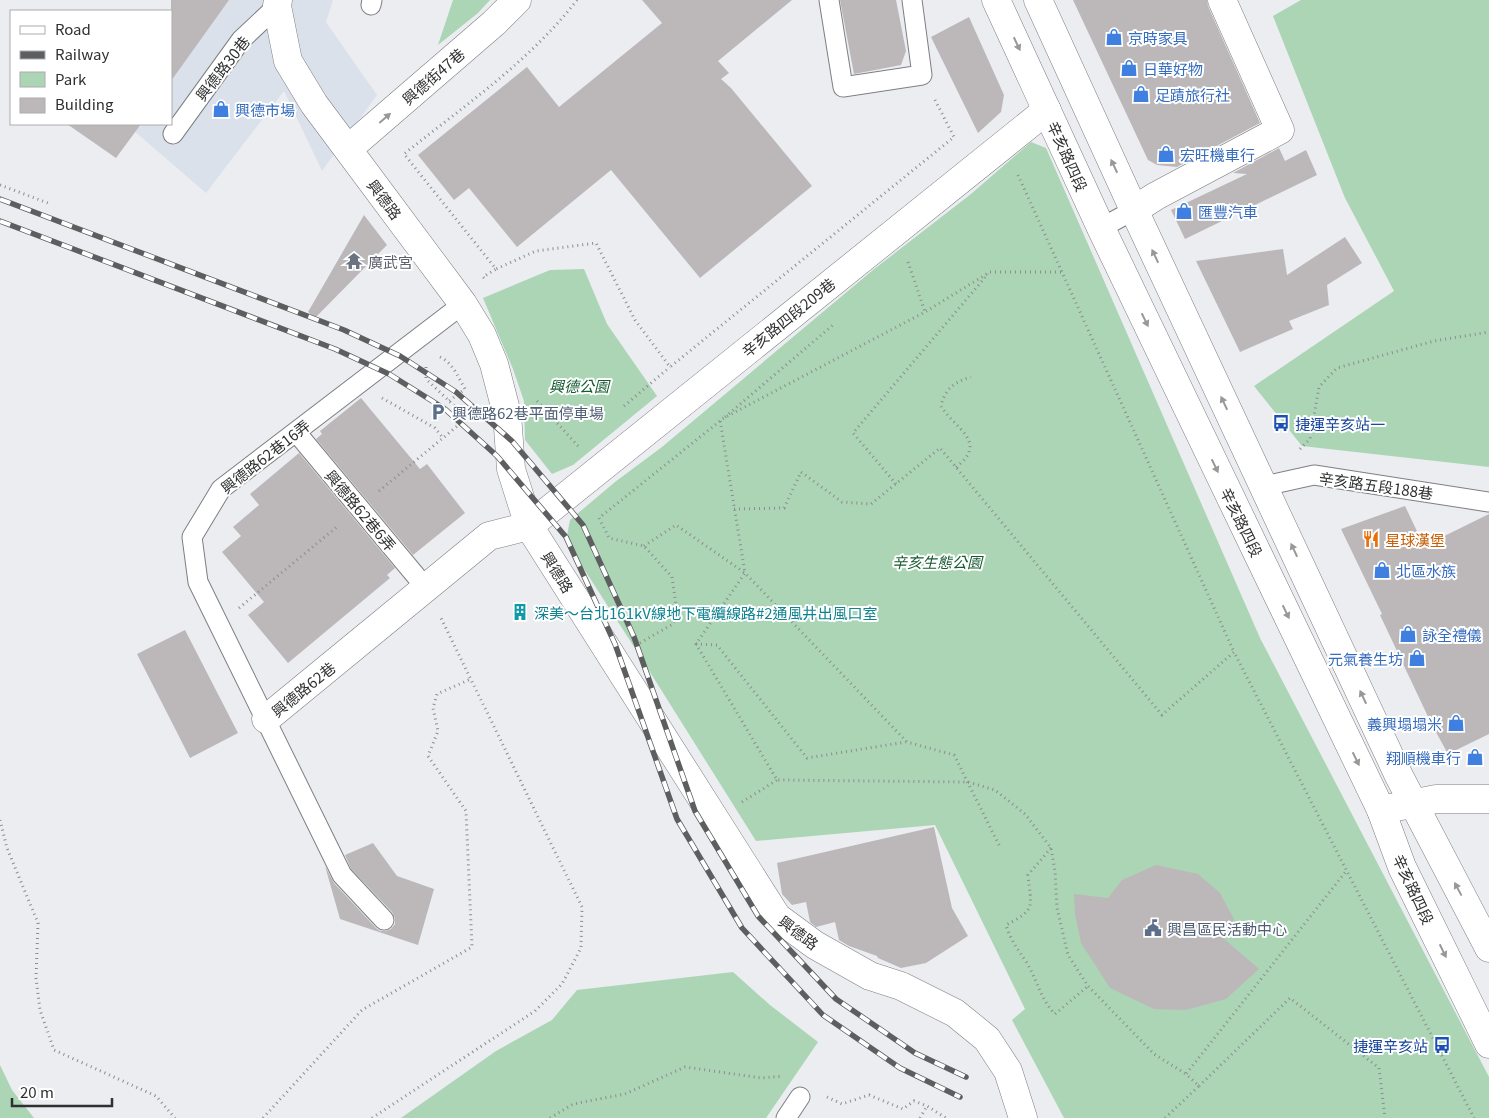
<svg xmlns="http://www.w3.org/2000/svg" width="1489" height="1118" font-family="Georgia,'Noto Sans TC',serif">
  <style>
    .built { fill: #dbe1eb }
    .green { fill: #abd5b5 }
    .building { fill: #bcb8b9 }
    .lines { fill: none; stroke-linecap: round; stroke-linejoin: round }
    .service-casing { stroke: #7e7f83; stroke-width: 21 }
    .minor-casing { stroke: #7e7f83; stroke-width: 29 }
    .secondary-casing { stroke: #7e7f83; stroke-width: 29 }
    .path { stroke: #8b8d8f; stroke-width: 3; stroke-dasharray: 1 4; stroke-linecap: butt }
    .service { stroke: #fff; stroke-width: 19 }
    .minor { stroke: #fff; stroke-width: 28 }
    .secondary { stroke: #fff; stroke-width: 28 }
    .rail-casing { stroke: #5d5e60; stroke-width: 5.5 }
    .rail { stroke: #fff; stroke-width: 4; stroke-dasharray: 11; stroke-linecap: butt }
    .oneway { fill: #979898 }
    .labels { text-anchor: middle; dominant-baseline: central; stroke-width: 4; stroke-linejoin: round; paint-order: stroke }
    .shop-label { font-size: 15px; fill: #366cbe; stroke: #fff; text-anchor: start }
    .street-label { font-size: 15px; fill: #2f3031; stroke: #fff }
    .worship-label { font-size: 15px; fill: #5b616d; stroke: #fff; text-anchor: start }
    .park-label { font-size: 15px; font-style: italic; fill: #165a30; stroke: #fff }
    .service-label { font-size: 15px; fill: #4e5e75; stroke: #fff; text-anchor: start }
    .transit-label { font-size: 15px; fill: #164399; stroke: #fff; text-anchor: start }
    .food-label { font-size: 15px; fill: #c56008; stroke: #fff; text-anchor: start }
    .culture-label { font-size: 15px; fill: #0d838f; stroke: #fff; text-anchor: start }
  </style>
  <rect width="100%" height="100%" fill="#ebedf1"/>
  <path class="built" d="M209 0H333L326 22 377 95 322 171 284 91 206 193 126 124H171V52Z"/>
  <path class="green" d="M453 0H490L478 13 438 45Z
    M1301 0H1489V467L1302 446 1254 386 1394 291 1345 198 1273 16Z
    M1031 142 1046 148 1260 638 1489 1077V1118H1064L1012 1020 1025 1009 935 825 756 841 638 653 566 541 570 520 615 482 662 447 873 270 971 194Z
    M584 269 607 324 657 396 573 465 552 474 525 440 524 401 513 369 483 298 550 270Z
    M733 972 770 1005 818 1042 766 1118H401L496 1051 552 1020 577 990Z
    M0 1065 12 1090 34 1118H0Z"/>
  <path class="building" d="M171 0H229L171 81Z
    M642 0H792L718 61 729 73 721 79 731 88 812 186 700 278 611 170 517 247 469 188 454 200 418 155 527 67 559 107 662 23Z
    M840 0H896L906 51 901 65 854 74Z
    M1073 0H1207L1208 6 1260 123 1177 167 1157 165 1148 160Z
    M969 17 1004 95 1001 112 978 133 931 37Z
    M67 124H141L116 158Z
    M1279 148 1285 161 1306 150 1317 175 1185 239 1171 210 1247 174 1233 173Z
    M364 215 387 245 315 318 308 312Z
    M1345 237 1362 263 1327 285 1329 305 1289 321 1293 329 1240 352 1196 261 1283 249 1287 275Z
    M361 398 420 469 427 464 465 513 413 555 316 439 322 434 320 431Z
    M299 453 395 568 387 575 390 578 288 663 248 615 264 602 222 552 241 536 233 527 259 505 250 494Z
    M1405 506 1424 546 1489 514V734L1448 754 1431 723 1380 615 1382 614 1341 529Z
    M185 630 238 733 190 758 137 654Z
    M934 827 952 908 968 936 926 963 901 968 878 958 877 956 849 946 839 940 835 922 816 927 810 922 806 902 792 905 782 894 777 863Z
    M373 843 397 876 434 889 418 945 340 919 325 866 334 883 376 928 380 931H386L391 929 395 924V918L392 912 351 869 345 855Z
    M1156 865 1198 874 1220 893 1234 919 1223 938 1259 969 1226 999 1186 1010 1154 1009 1110 988 1081 943 1075 914 1074 894 1108 898 1122 880Z"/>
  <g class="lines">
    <g class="service-casing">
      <path id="service" d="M829 0 843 87 922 75 912 0
        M371 5 372 0
        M173 134 241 40 277 6
        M1101 228 1134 210
        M296 432 426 588
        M1264 486 1314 475 1489 502
        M384 920 342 875 198 582 192 537 221 489 463 304
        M786 1118 800 1097"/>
    </g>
    <g class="minor-casing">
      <path id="minor" d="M278 0 277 6 288 61 314 104 463 304 482 335 494 364 507 414 511 469 529 526 777 917 815 945 870 976 901 986 955 1013 987 1039 1008 1071 1023 1118
        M348 149 494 23 517 0
        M1134 210 1156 196 1280 130 1222 0
        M266 719 489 536 529 526 1047 110
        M1381 810 1436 799H1489"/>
    </g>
    <g class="secondary-casing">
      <path id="secondary" d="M996 0 1101 228 1381 810 1402 867 1489 1044
        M1038 0 1134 210 1399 776 1489 948"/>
    </g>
    <path class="path" d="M577 0C530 61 464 106 404 154L496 269 536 251 596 243 635 320 670 367 954 137 934 98
      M1018 175 1234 652
      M0 185 48 203
      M908 262 925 312
      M1061 272H990L925 312 720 420 745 573 696 644 777 780 968 782 995 790 1025 814 1051 848 1055 871 1057 908 1068 955 1088 986 1154 1054 1186 1074
      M484 278 483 277 496 269
      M440 357C453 363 458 377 465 389L449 401
      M426 367V379L467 418
      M382 398 435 428 443 438
      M537 401 578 446
      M624 406 670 367
      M725 417 833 325
      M1300 449 1310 439 1319 387 1337 368 1434 341 1489 332
      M956 467C989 442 955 429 941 406 945 389 954 382 971 377
      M896 484 853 433 988 274
      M379 491 467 418 477 417
      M734 509 784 508 801 472 842 502 871 504 940 448 1162 715 1234 652 1474 1118
      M644 546 676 525 745 573 907 742 954 755 1000 847
      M239 608 338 526
      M640 643 673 624 677 612 672 577 644 546 609 538 599 518 720 421
      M696 644 717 645 807 758 906 742
      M742 802 777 780
      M0 820 7 848 38 923 36 978 40 1010 54 1050 156 1096 175 1118
      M1051 848 1028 875C1031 907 1037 909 1006 925 1011 942 1018 949 1027 963 1037 980 1041 1000 1055 1014L1088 986
      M1199 1086 1290 998 1379 1068 1385 1118
      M827 1097 842 1104 869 1095 903 1109 914 1101 927 1106 946 1118
      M263 1118 362 1010 472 947 466 811 428 756 438 731 433 708 437 694 471 679
      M372 1118 535 1011 562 984 581 948 582 907 440 616
      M550 1118 573 1104 625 1094 685 1067 762 1078 783 1076
      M920 1118 927 1106
      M1165 1118 1199 1086 1186 1074 1347 870"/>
    <use href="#service" class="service"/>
    <use href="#minor" class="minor"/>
    <use href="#secondary" class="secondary"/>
    <g class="rail-casing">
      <path id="rail" d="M0 199 344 330 400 356 456 392 512 441 583 525 634 637 695 811 758 916 836 999 915 1053 966 1077
        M0 221 335 349 389 374 445 409 497 456 566 537 615 644 677 819 742 928 823 1015 900 1068 960 1097"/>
    </g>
    <use href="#rail" class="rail"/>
  </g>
  <defs><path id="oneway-solid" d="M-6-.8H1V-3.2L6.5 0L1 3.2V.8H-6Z" transform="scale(1.25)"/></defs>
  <g class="oneway">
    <use href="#oneway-solid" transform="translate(1017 44) rotate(65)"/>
    <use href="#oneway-solid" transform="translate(385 118) rotate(-41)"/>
    <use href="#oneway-solid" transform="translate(1114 166) rotate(-115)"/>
    <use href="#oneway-solid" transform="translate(1155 256) rotate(-115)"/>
    <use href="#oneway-solid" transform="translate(1145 320) rotate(64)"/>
    <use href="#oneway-solid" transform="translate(1224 403) rotate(-115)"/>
    <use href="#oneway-solid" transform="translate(1215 466) rotate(64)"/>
    <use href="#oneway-solid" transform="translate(1294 550) rotate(-115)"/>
    <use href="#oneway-solid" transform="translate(1286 612) rotate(64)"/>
    <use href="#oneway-solid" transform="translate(1363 697) rotate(-115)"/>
    <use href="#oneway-solid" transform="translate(1356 759) rotate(64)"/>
    <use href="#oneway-solid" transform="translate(1458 889) rotate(-118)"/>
    <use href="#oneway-solid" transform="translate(1443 951) rotate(64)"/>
  </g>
  <defs>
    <g id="shop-bare" transform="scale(1.35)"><path d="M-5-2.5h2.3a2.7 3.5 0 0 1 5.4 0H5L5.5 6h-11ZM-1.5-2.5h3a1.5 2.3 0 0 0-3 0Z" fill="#3f7fe0" stroke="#fff" stroke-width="2.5" paint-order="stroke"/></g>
    <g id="temple-bare" transform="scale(1.35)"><path d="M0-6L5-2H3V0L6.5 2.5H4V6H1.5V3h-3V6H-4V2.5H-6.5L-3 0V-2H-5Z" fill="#6b7280" stroke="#fff" stroke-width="2.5" paint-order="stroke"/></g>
    <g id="parking-bare" transform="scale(1.35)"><path d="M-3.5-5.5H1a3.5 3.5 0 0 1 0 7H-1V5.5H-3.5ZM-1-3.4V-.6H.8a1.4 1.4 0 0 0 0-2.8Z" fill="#5c6f8a" stroke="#fff" stroke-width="2.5" paint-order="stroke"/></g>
    <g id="bus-bare" transform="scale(1.35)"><path d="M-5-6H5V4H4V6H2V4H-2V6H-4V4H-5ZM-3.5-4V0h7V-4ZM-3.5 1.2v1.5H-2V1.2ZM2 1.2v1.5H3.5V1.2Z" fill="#1a4fb4" stroke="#fff" stroke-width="2.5" paint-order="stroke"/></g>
    <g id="restaurant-bare" transform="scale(1.35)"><path d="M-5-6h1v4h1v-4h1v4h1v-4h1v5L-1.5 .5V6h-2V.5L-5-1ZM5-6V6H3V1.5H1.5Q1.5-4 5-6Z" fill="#e8710a" stroke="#fff" stroke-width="2.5" paint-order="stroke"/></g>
    <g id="building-bare" transform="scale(1.35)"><path d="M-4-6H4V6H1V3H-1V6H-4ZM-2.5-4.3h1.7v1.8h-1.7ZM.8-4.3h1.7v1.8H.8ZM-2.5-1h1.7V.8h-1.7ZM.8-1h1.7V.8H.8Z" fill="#0f9aa8" stroke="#fff" stroke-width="2.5" paint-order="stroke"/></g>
    <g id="civic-bare" transform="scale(1.35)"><path d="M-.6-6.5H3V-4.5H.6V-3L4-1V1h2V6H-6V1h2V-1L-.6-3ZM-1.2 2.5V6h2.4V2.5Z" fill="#5c6f8a" stroke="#fff" stroke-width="2.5" paint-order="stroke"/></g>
  </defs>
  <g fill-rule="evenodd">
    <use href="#shop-bare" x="1114" y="37"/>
    <use href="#shop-bare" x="1129" y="68"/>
    <use href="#shop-bare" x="1141" y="94"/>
    <use href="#shop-bare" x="221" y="109"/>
    <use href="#shop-bare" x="1166" y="154"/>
    <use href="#shop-bare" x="1184" y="211"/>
    <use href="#temple-bare" x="354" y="261"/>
    <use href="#parking-bare" x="438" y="412"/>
    <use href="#bus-bare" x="1281" y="423"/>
    <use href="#restaurant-bare" x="1371" y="539"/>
    <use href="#shop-bare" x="1382" y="570"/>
    <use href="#building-bare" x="520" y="612"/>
    <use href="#shop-bare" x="1408" y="634"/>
    <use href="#shop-bare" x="1417" y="658"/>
    <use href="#shop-bare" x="1456" y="723"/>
    <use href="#shop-bare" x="1475" y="757"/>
    <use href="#civic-bare" x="1153" y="928"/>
    <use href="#bus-bare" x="1442" y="1045"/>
  </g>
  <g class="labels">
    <g class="shop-label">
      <text x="1128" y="37">京時家具</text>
      <text x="1143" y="68">日華好物</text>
      <text x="1155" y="94">足蹟旅行社</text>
      <text x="235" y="109">興德市場</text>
      <text x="1180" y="154">宏旺機車行</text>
      <text x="1198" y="211">匯豐汽車</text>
      <text x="1396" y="570">北區水族</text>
      <text x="1422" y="634">詠全禮儀</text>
      <text x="1403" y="658" text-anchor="end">元氣養生坊</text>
      <text x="1442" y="723" text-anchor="end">義興塌塌米</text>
      <text x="1461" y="757" text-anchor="end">翔順機車行</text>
    </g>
    <g class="street-label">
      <text transform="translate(222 68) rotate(-52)">興德路30巷</text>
      <text transform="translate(433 76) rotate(-41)">興德街47巷</text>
      <text transform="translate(1068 156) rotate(66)">辛亥路四段</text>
      <text transform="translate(385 199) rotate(53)">興德路</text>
      <text transform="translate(788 317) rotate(-39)">辛亥路四段209巷</text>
      <text transform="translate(265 456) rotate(-38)">興德路62巷16弄</text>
      <text transform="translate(1376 485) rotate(8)">辛亥路五段188巷</text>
      <text transform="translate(361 510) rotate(50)">興德路62巷6弄</text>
      <text transform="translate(1242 522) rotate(64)">辛亥路四段</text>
      <text transform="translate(558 572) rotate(58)">興德路</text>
      <text transform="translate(303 689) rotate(-39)">興德路62巷</text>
      <text transform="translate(1414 889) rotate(65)">辛亥路四段</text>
      <text transform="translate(799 932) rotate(37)">興德路</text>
    </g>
    <g class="worship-label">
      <text x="368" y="261">廣武宮</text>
    </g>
    <g class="park-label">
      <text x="579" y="385">興德公園</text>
      <text x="937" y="561">辛亥生態公園</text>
    </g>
    <g class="service-label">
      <text x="452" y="412">興德路62巷平面停車場</text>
      <text x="1167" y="928">興昌區民活動中心</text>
    </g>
    <g class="transit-label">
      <text x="1295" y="423">捷運辛亥站一</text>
      <text x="1428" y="1045" text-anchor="end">捷運辛亥站</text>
    </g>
    <g class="food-label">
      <text x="1385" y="539">星球漢堡</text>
    </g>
    <g class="culture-label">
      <text x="534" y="612">深美～台北161kV線地下電纜線路#2通風井出風口室</text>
    </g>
  </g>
  <rect x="10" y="10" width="162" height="115" fill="#ffffff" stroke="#acacad"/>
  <rect x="20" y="26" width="25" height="8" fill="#ffffff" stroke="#acacad"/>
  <text x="55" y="35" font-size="15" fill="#2f3031">Road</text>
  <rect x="20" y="51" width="25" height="8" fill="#5d5e60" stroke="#acacad"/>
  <text x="55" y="60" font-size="15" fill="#2f3031">Railway</text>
  <rect x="20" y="72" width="25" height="15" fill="#abd5b5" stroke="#acacad"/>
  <text x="55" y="85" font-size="15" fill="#2f3031">Park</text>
  <rect x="20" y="98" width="25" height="15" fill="#bcb8b9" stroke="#acacad"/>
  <text x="55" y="110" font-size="15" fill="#2f3031">Building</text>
  <path d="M12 1098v8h100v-8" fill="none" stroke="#2f3031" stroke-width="2.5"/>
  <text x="20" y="1098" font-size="15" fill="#2f3031" stroke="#ffffff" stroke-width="4" paint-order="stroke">20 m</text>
</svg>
